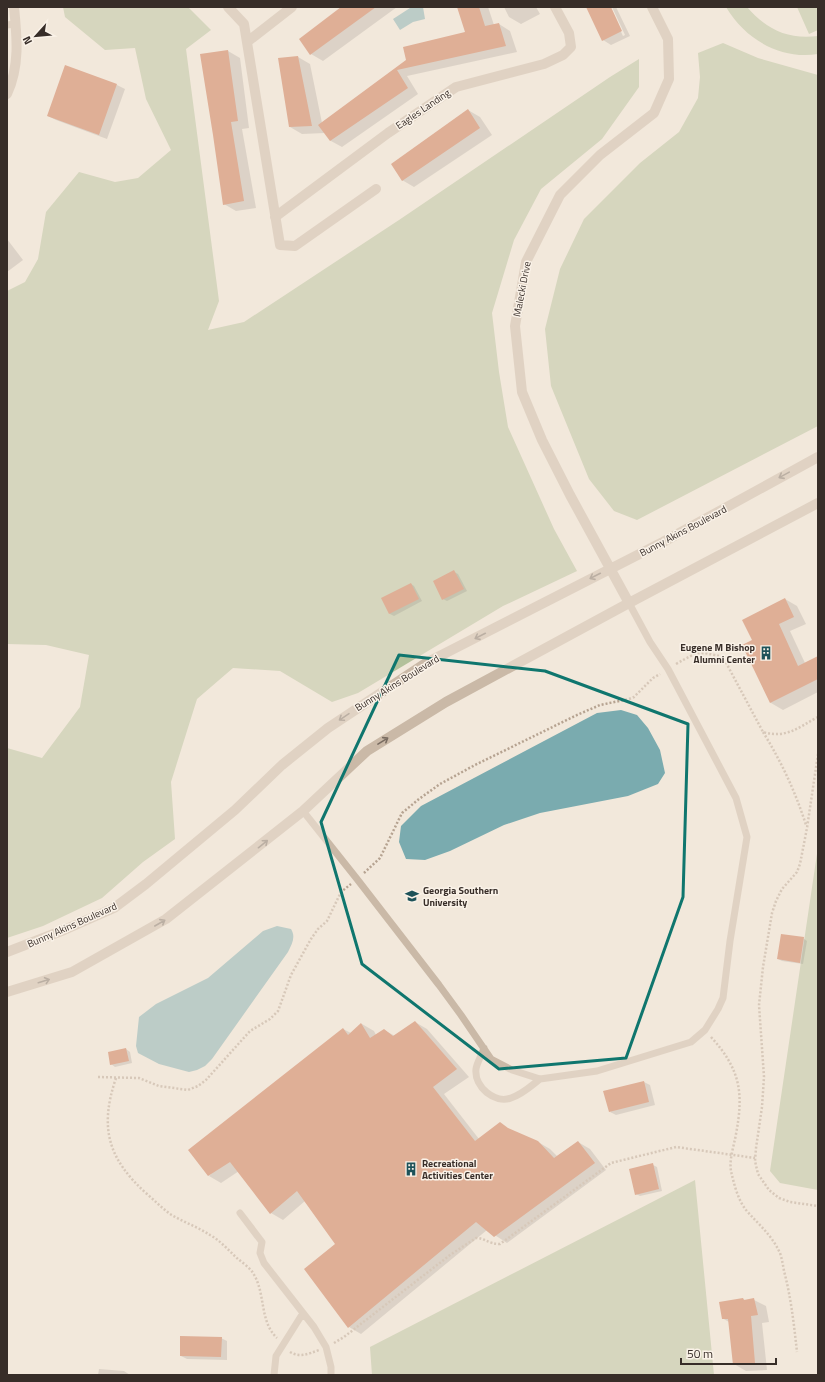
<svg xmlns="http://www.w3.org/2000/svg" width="825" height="1382" font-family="'Titillium Web',sans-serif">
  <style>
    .green { fill: #b3c19b }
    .water { fill: #7aabaf }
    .shadow { fill: #0003 }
    .building { fill: #c76a44 }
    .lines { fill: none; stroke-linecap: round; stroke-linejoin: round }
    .path { stroke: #b6a391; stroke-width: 2.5; stroke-dasharray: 2 2; stroke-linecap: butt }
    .lane { stroke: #cab9a7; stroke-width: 7 }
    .street { stroke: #cab9a7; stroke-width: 10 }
    .oneway { stroke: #796c61 }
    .marked { fill: none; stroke: #0f766e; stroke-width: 3; stroke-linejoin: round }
    .labels { text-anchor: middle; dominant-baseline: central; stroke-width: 3; stroke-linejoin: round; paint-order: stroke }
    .street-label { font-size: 10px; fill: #372d28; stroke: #faf2e8 }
    .poi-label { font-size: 10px; font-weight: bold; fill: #372d28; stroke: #faf2e8; text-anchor: start }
  </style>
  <rect width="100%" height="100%" fill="#f2e8db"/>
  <path class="green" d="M63 7H188L211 30 186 49 219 301 208 330 244 322 399 220 610 77 639 59V87L602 139 541 189 514 240 492 313 499 372 508 427 554 529 577 571 503 606 358 693 332 702 280 671 233 668 197 699 171 782 175 839 143 862 102 898 43 926 7 938V748L42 758 80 707 89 655 46 645 7 644V291L25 282 38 259 46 212 79 172 115 182 138 178 171 150 146 99 135 48 105 50 65 17Z
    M726 7H747C766 29 788 40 818 36V54C780 60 745 39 726 7Z
    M797 7H818V30L809 34Z
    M723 43 758 58 818 75V426L637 520 614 511 589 479 551 386 545 329 560 269 584 219 640 163 679 132 698 98 700 77 698 53Z
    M818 847V1190L780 1183 770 1171Z
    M695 1180 714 1375H372L370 1347Z"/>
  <path class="water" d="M414 7H423L425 19 413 22 400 30 393 19 410 8Z
    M621 710 637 715 648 728 660 750 665 773 658 784 628 796 540 813 504 825 450 851 425 860 406 859 399 842 401 826 421 806 597 713Z
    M277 926 291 929C296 937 292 944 288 952L212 1059 205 1066 197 1070 189 1072 159 1064 138 1053 136 1046 139 1017 156 1004 208 978 263 931Z"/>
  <path class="shadow" d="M344 7H397L323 61 311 54Z
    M458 7H488L494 25 499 24 510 31 517 52 407 76 418 94 342 147 331 141 325 133 302 134 290 127 298 57 310 64 322 123 407 60 466 32Z
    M504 7H536L540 14 521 24 509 17Z
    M588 7H609L623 36 625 35 612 7H616L630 36 611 45 603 40Z
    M228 51 240 58 249 128 242 129 256 208 236 211 224 204Z
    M117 85 125 89 107 139 56 120 48 116Z
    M468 110 480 117 492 135 414 187 402 180Z
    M7 239 23 260 7 272Z
    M454 572 458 574 467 591 447 601 443 599Z
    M411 584 414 586 422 601 394 616 390 614 383 598Z
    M785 599 797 606 806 624 790 631 805 663 818 657V692L783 710 771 703 753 640Z
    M803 938 807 941 803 964 782 961 778 959Z
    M415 1022 427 1029 469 1077 444 1094 479 1139 513 1132 538 1142 550 1149 557 1156 578 1142 590 1149 606 1170 507 1243 487 1230 361 1334 349 1327 337 1244 305 1201 283 1220 271 1213 239 1171 221 1183 209 1176 343 1029 351 1033 362 1024 374 1031 376 1035 384 1030 395 1036Z
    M126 1049 130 1052 132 1063 115 1067 111 1064Z
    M644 1082 650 1085 655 1105 616 1115 610 1112Z
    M653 1165 657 1167 662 1191 640 1196 636 1194Z
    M743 1299 747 1301 754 1300 766 1306 769 1322 762 1323 767 1370 746 1371 734 1364 729 1322 722 1318Z
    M221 1338 227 1341V1360L187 1359 181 1356Z
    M99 1369 124 1371 130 1375H98Z"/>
  <path class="building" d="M341 7H376L310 55 299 39Z
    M457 7H479L485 26 499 23 506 46 397 70 408 88 330 141 318 125 406 60 403 47 465 32Z
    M586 7H611L622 31 602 41Z
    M228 50 238 121 231 122 244 201 223 205 213 135 200 54Z
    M298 56 312 126 289 127 278 58Z
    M65 65 117 84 99 135 47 116Z
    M468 109 480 128 402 181 391 164Z
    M454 570 464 589 442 600 433 581Z
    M411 583 419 599 389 614 381 598Z
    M785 598 794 617 779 624 798 666 818 656V679L770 703 742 645 752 640 742 620Z
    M781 934 804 937 800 963 777 959Z
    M415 1021 457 1069 433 1087 475 1141 500 1122 508 1128 538 1141 554 1158 578 1141 595 1163 494 1237 476 1222 348 1328 304 1269 335 1244 297 1191 270 1214 230 1162 208 1176 188 1150 343 1028 348 1035 361 1023 370 1038 384 1029 393 1036Z
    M126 1048 129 1061 110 1065 108 1052Z
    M644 1081 649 1102 609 1112 603 1091Z
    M653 1163 659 1189 635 1195 629 1169Z
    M743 1298 744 1300 754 1298 758 1315 751 1316 755 1363 733 1365 728 1319H722L719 1302Z
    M180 1336 222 1337 221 1357 180 1356Z"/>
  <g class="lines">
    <path class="path" d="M676 664C699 651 698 651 723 657L763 732C786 739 799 727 818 717
      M763 732C782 763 795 791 806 825
      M818 754 807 828 800 864 797 872 782 889 776 901 772 913 763 967 759 1005 764 1077 762 1107 756 1148 755 1161 758 1174 769 1190 779 1198 790 1202 818 1206
      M364 873 380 858 402 813 419 799 440 784 475 765 577 715 600 705 629 699 634 697 653 678 660 674
      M711 1037C740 1069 744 1092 736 1134 734 1146 729 1159 731 1171 734 1184 738 1200 746 1210 759 1225 771 1234 780 1253 782 1259 783 1265 784 1271 791 1297 794 1325 797 1352
      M98 1077 139 1078 159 1086 188 1090 198 1086 206 1080 250 1031 270 1019 278 1011 291 975 311 939 318 929 327 921 341 892 351 884
      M116 1078C99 1128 108 1159 147 1194 155 1201 162 1208 170 1214 183 1222 198 1227 210 1235 221 1241 229 1251 238 1259 243 1263 250 1268 253 1273 266 1293 259 1321 277 1338
      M334 1343 344 1337 450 1255 476 1238C485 1238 488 1244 500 1244L611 1163 676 1147 755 1158
      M290 1352C300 1358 308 1354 319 1350"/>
    <path class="lane" d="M7 25 15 24
      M303 811 357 879 439 985 461 1015 491 1059 512 1070 540 1079 597 1071 691 1042 705 1030 718 1009 723 998 730 941 747 837 736 798 668 669 650 642 629 603
      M484 1048C482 1055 477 1062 476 1069 474 1087 495 1104 511 1098 523 1094 531 1086 540 1079
      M240 1213 262 1242 260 1253 264 1263 314 1327 326 1347 331 1367V1375
      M274 1375 276 1356 303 1313"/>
    <path class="street" d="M228 7 244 24 280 245 295 246 376 189
      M247 42 292 7
      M7 94C20 66 17 37 14 7
      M275 217 388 133 456 87 544 64 563 55 571 47 569 33 555 7
      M629 603 570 495 542 440 522 392 515 326 526 262 560 195 600 155 654 113 669 79 668 39 652 7
      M7 952 64 930 114 908 146 884 235 810 282 765 328 728 426 663 663 542 818 457
      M7 992 72 972 166 919 303 811 367 751 446 702 629 603 818 503"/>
  </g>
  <defs><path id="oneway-shaft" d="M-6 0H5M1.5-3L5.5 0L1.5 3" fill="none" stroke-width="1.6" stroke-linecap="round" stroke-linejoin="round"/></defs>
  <g class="oneway">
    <use href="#oneway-shaft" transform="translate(784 475) rotate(151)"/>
    <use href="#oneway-shaft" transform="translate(595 576) rotate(153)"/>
    <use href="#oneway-shaft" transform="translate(480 636) rotate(153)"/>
    <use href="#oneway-shaft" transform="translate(344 717) rotate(146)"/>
    <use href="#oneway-shaft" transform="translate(383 741) rotate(-32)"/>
    <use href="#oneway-shaft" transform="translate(263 844) rotate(-39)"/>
    <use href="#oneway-shaft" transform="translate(160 923) rotate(-30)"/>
    <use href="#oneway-shaft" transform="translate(44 981) rotate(-17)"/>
  </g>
  <path d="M0 0H825V1382H0ZM399 655 545 671 688 724 683 897 626 1058 499 1069 362 964 321 822Z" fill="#f2e8db" fill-opacity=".55" fill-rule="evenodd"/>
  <path class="marked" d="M399 655 545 671 688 724 683 897 626 1058 499 1069 362 964 321 822Z"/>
  <defs>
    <g id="building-bare" transform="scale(1.08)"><path d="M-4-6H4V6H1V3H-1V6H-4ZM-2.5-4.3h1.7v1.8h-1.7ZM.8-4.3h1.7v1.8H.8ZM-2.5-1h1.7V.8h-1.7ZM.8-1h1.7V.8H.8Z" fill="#1d5259" stroke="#faf2e8" stroke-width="2.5" paint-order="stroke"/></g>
    <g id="university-bare" transform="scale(1.08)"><path d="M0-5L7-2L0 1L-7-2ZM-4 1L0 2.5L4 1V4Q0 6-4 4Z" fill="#1d5259" stroke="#faf2e8" stroke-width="2.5" paint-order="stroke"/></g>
  </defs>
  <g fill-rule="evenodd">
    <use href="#building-bare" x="766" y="653"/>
    <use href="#university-bare" x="412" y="896"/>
    <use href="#building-bare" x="411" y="1169"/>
  </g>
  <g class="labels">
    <g class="street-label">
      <text transform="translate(423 109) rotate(-34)">Eagles Landing</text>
      <text transform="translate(522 289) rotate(-79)">Malecki Drive</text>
      <text transform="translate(683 531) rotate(-28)">Bunny Akins Boulevard</text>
      <text transform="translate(397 683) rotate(-32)">Bunny Akins Boulevard</text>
      <text transform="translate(72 925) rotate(-24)">Bunny Akins Boulevard</text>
    </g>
    <g class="poi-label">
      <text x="755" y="647" text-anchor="end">Eugene M Bishop<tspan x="755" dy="12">Alumni Center</tspan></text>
      <text x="423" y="890">Georgia Southern<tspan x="423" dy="12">University</tspan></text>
      <text x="422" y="1163">Recreational<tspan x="422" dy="12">Activities Center</tspan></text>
    </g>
  </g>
  <rect width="825" height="1382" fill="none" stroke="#372d28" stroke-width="16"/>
  <g transform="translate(36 36) rotate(243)" stroke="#faf2e8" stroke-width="3" paint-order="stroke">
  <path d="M0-3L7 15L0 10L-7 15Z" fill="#372d28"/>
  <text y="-6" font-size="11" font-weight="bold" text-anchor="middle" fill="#372d28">N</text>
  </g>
  <path d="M681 1358v6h95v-6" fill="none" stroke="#372d28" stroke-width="2"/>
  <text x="687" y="1358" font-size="12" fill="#372d28" stroke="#faf2e8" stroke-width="3" paint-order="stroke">50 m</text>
</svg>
